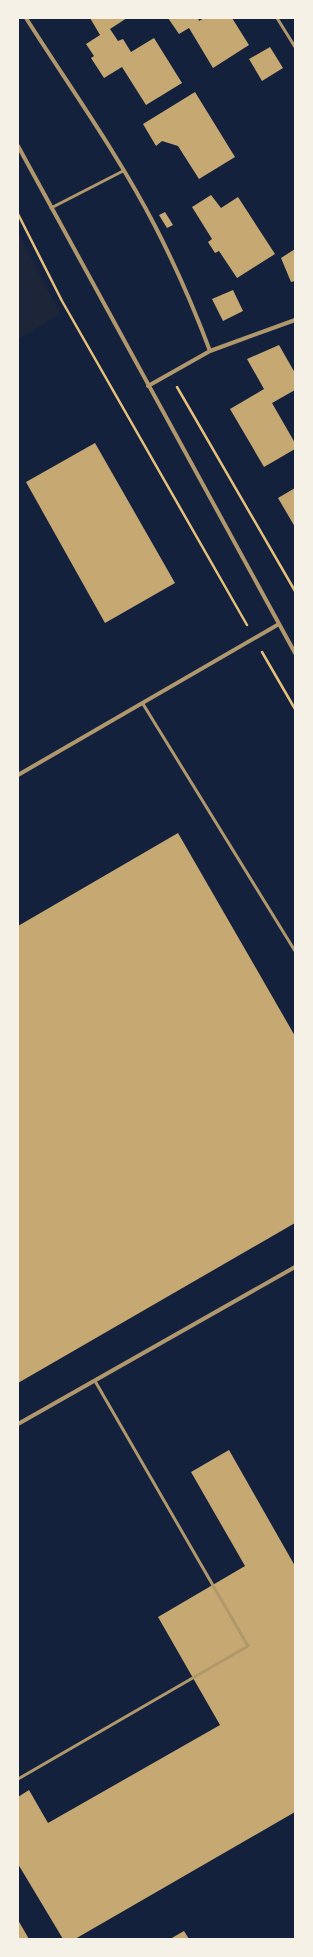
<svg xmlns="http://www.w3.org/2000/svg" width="313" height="1957" font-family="Ubuntu,sans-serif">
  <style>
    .green { fill: #1d2539 }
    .building { fill: #c6a872 }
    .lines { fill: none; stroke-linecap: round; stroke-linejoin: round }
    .path { stroke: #e5c07b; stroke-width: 2.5 }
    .service { stroke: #b1986c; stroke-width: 3 }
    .minor { stroke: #b1986c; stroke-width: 4 }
  </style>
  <rect width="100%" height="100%" fill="#14213d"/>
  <path class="green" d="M18 231 60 314 18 339Z"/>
  <path class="building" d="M90 18H127L110 29 118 41 123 39 131 52 154 38 182 83 146 105 122 67 104 78 91 58 94 56 86 44 100 35Z
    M168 18H198L199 21 204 18H232L249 45 213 68 189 28 179 34Z
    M270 47 283 68 262 81 249 59Z
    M195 92 235 157 199 179 178 146 162 141 156 146 143 124Z
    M211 195 221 208 238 197 275 254 237 278 219 251 215 253 208 242 212 239 192 207Z
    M165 212 173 225 167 228 159 215Z
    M295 249V281L291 282 281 258Z
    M233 290 243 311 223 321 212 299Z
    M279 345 295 373V390L272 403 295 443V449L264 467 230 409 264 389 247 359Z
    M95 443 175 583 105 623 26 482Z
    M295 488V527L278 498Z
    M178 833 295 1036V1223L18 1383V926Z
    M229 1450 295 1566V1812L75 1939H63L18 1864V1797L29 1790 48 1823 220 1725 158 1617 245 1566 191 1472Z
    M18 1920 29 1939H18Z
    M184 1931 189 1939H170Z"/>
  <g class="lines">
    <path class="path" d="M18 214 62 301 247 625
      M177 387 295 591
      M262 652 295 709"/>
    <path class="service" d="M277 18 295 47
      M51 208 123 171
      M143 704 295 951
      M18 1779 248 1646 95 1381"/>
    <path class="minor" d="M26 18C69 86 118 154 155 226 176 267 194 308 210 351
      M18 146 295 653
      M148 386 210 351 295 320
      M18 775 279 624
      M18 1424 295 1267"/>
  </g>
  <rect width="313" height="1957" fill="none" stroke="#f6f1e7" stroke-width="38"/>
</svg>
